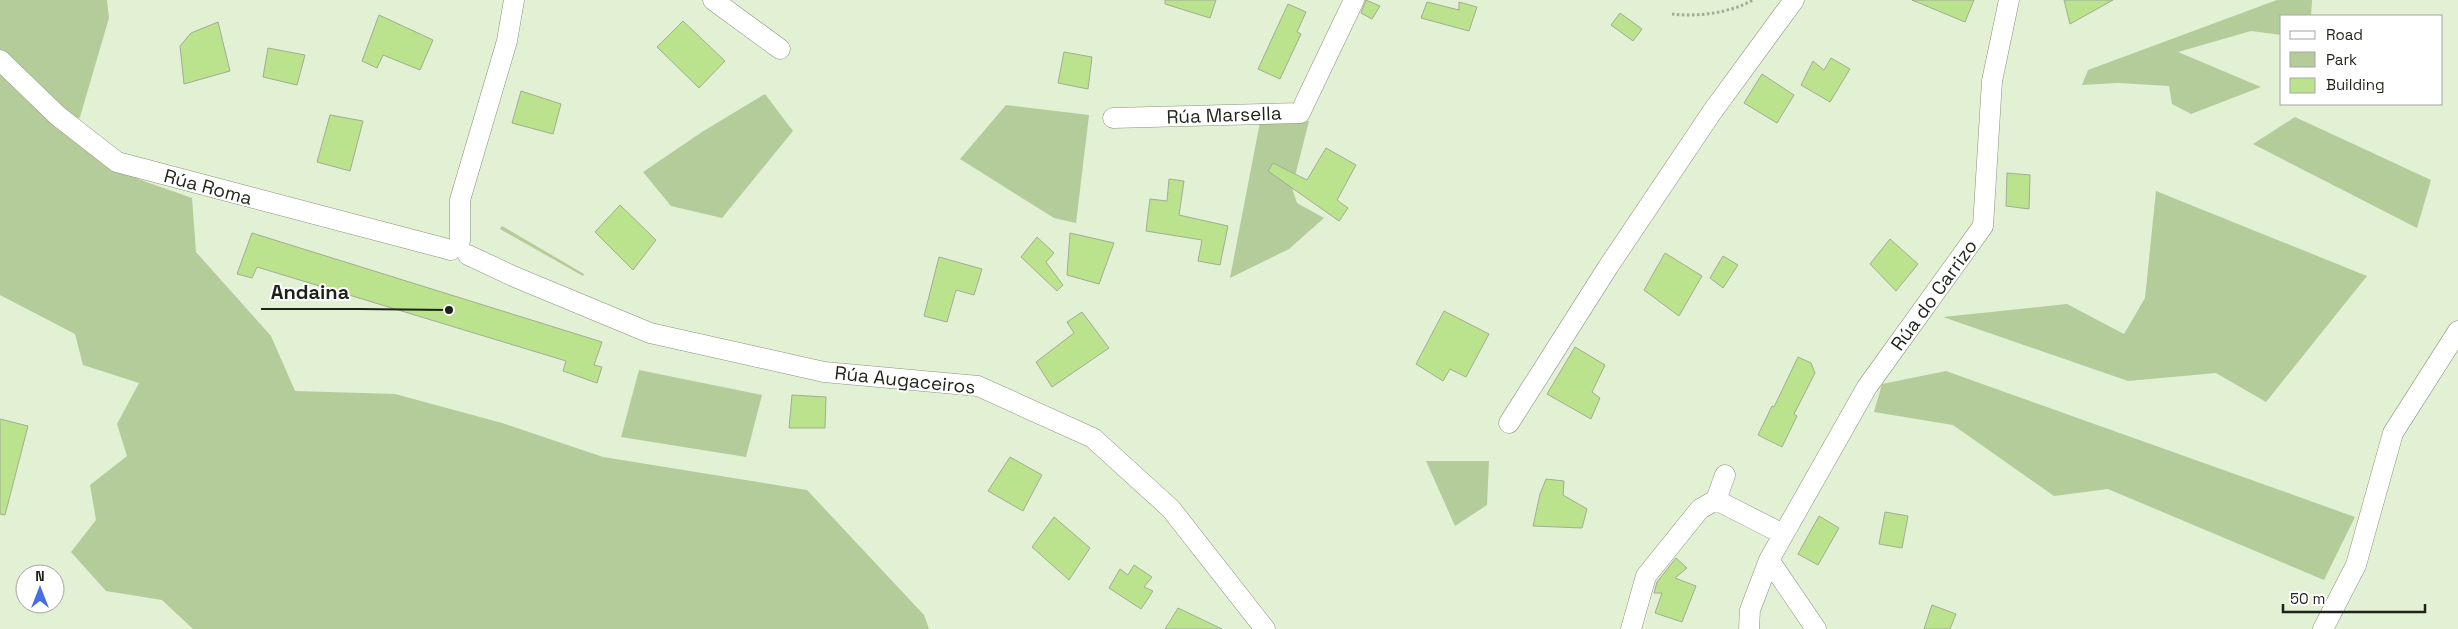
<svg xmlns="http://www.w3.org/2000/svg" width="2458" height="629" font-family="'Space Grotesk',sans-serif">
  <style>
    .green { fill: #b3cc99 }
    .building { fill: #bbe28d; stroke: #a0ae93 }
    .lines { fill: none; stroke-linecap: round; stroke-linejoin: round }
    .minor-casing { stroke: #87947a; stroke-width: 21 }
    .path { stroke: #a1ac95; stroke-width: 3; stroke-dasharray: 2.5 2.5; stroke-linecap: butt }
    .minor { stroke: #fff; stroke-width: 20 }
    .labels { text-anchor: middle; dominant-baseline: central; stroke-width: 4; stroke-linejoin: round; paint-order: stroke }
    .street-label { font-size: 19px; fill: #1e2318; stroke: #fff }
    .leader { fill: none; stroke: #1e2318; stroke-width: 2 }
    .callout-dot { fill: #1e2318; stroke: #fff; stroke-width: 2 }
    .callout-label { font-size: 20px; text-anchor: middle; font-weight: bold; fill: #1e2318; stroke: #fff; stroke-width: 4; stroke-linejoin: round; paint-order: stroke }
  </style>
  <rect width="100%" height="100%" fill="#e2f0d4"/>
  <path class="green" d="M0 0H107L109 18 80 117 75 121 138 179 192 198 196 252 271 336 295 391 395 394 502 423 603 457 807 490 924 615 929 629H193L162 600 106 591 71 552 96 520 90 485 127 456 117 424 139 383 83 365 75 334 0 295Z
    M2277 0H2312L2311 16H2282V35L2251 31 2178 52 2261 87 2191 114 2172 104 2169 86 2118 83 2082 85 2088 70Z
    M765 94 793 131 722 218 671 206 643 172 702 132Z
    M1006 105 1089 115 1076 223 1054 218 960 159Z
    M2295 117 2431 180 2417 228 2253 144Z
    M1309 121 1292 188 1297 203 1324 218 1289 249 1230 278 1260 122Z
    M2156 191 2367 276 2266 402 2216 373 2128 381 1943 317 2067 304 2124 334 2145 298Z
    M502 226 584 274 583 276 500 229Z
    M639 370 762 395 746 457 621 437Z
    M1946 371 2355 517 2324 580 2108 489 2054 496 1953 425 1874 412 1882 384Z
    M1426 461H1489L1487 505 1455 526Z"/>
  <path class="building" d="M1165 0H1216L1210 18 1165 4Z
    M1366 0 1380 6 1372 19 1361 13Z
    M1912 0H1974L1965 22Z
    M2064 0H2113L2070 24Z
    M1427 2 1459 10V2L1477 7 1469 31 1421 18Z
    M1288 4 1306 12 1297 32 1301 34 1280 79 1258 69Z
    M1620 13 1642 29 1633 41 1611 25Z
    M379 15 433 40 420 70 383 55 377 68 362 61Z
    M683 21 725 61 699 88 657 47Z
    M218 22 230 71 184 84 180 46 191 33Z
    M268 48 305 55 297 85 263 77Z
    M1064 52 1092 57 1088 89 1058 83Z
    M1831 58 1850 69 1830 102 1801 85 1813 61 1824 70Z
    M1762 74 1794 95 1777 123 1744 103Z
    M521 91 561 104 553 134 512 123Z
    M330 115 363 121 350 171 317 162Z
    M1326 148 1356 165 1337 200 1348 208 1339 221 1268 171 1273 163 1307 180Z
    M2007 173 2030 175 2029 209 2006 206Z
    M1169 179 1184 181 1179 215 1228 226 1220 265 1198 261 1202 240 1146 231 1150 199 1167 201Z
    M620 205 656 240 633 270 595 232Z
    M252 233 602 342 594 365 602 367 597 383 563 371 566 361 257 267 252 278 237 274Z
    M1070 233 1114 243 1099 284 1067 275Z
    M1037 237 1054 253 1046 262 1063 285 1057 291 1021 257Z
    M1890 239 1918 264 1896 291 1870 264Z
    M1665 253 1702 276 1679 316 1644 290Z
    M1723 256 1738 265 1723 288 1710 278Z
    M939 257 982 269 974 295 956 290 947 322 924 316Z
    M1444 311 1489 334 1466 377 1450 369 1443 381 1416 364Z
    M1082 312 1109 348 1052 387 1036 362 1074 333 1067 322Z
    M1575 347 1605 365 1592 392 1600 398 1591 419 1547 394Z
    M1798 357 1811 363 1815 373 1794 414 1797 416 1782 447 1758 435 1772 406 1774 407Z
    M792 395 826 397 825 428H789Z
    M0 419 28 426 5 515 0 514Z
    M1010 457 1042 475 1023 511 988 491Z
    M1546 479 1564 481 1563 495 1587 509 1582 528 1533 526 1540 494Z
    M1885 512 1908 516 1902 548 1879 544Z
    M1819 516 1839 528 1818 565 1798 554Z
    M1054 517 1090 548 1069 580 1032 547Z
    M1676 558 1687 568 1675 578 1696 586 1682 622 1655 613 1662 593H1654L1657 582Z
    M1134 565 1152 577 1144 587 1153 591 1141 609 1109 588 1120 569 1128 575Z
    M1932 605 1956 614 1950 629H1924Z
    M1178 608 1222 629H1165Z"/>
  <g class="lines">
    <g class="minor-casing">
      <path id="minor" d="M713 0 780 49
        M0 60 58 116 117 162 451 250
        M1113 118 1300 113 1354 0
        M460 241V200L507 41 514 0
        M468 255 515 277 650 333 824 372 978 386 1093 438 1171 509 1265 629
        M1509 423 1608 267 1712 112 1794 0
        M1716 500 1725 475
        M1769 560 1816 629
        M1631 629 1646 576 1700 509 1716 500 1783 534
        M1749 629 1750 610 1769 560 1867 387 1983 226 1992 81 2009 0
        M2323 629 2356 565 2393 433 2458 331"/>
    </g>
    <path class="path" d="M1672 14C1698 17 1730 13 1753 0"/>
    <use href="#minor" class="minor"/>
  </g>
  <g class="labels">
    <g class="street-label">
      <text transform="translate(1224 115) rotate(-2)">Rúa Marsella</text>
      <text transform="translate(208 187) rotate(15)">Rúa Roma</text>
      <text transform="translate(1934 295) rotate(-54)">Rúa do Carrizo</text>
      <text transform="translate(905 380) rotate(6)">Rúa Augaceiros</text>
    </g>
  </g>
  <path class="leader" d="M449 310L359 309H261"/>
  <circle class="callout-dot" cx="449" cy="310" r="5"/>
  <g class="callout-label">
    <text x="310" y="299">Andaina</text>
  </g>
  <rect x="2280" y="15" width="162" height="90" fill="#ffffff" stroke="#a5a7a3"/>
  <rect x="2290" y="31" width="25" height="8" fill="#ffffff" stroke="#a5a7a3"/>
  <text x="2326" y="40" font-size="15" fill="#1e2318">Road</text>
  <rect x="2290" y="52" width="25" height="15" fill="#b3cc99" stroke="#a5a7a3"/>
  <text x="2326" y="65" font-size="15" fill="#1e2318">Park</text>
  <rect x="2290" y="78" width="25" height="15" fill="#bbe28d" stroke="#a5a7a3"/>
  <text x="2326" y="90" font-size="15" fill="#1e2318">Building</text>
  <g transform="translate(40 589)"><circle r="24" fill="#ffffff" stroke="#a5a7a3"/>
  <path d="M0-4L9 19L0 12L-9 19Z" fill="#486fe2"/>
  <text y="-8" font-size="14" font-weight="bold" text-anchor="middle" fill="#1e2318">N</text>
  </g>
  <path d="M2283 604v8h142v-8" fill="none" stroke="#1e2318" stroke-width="2.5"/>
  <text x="2290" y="604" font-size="15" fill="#1e2318" stroke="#ffffff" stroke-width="4" paint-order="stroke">50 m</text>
</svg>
